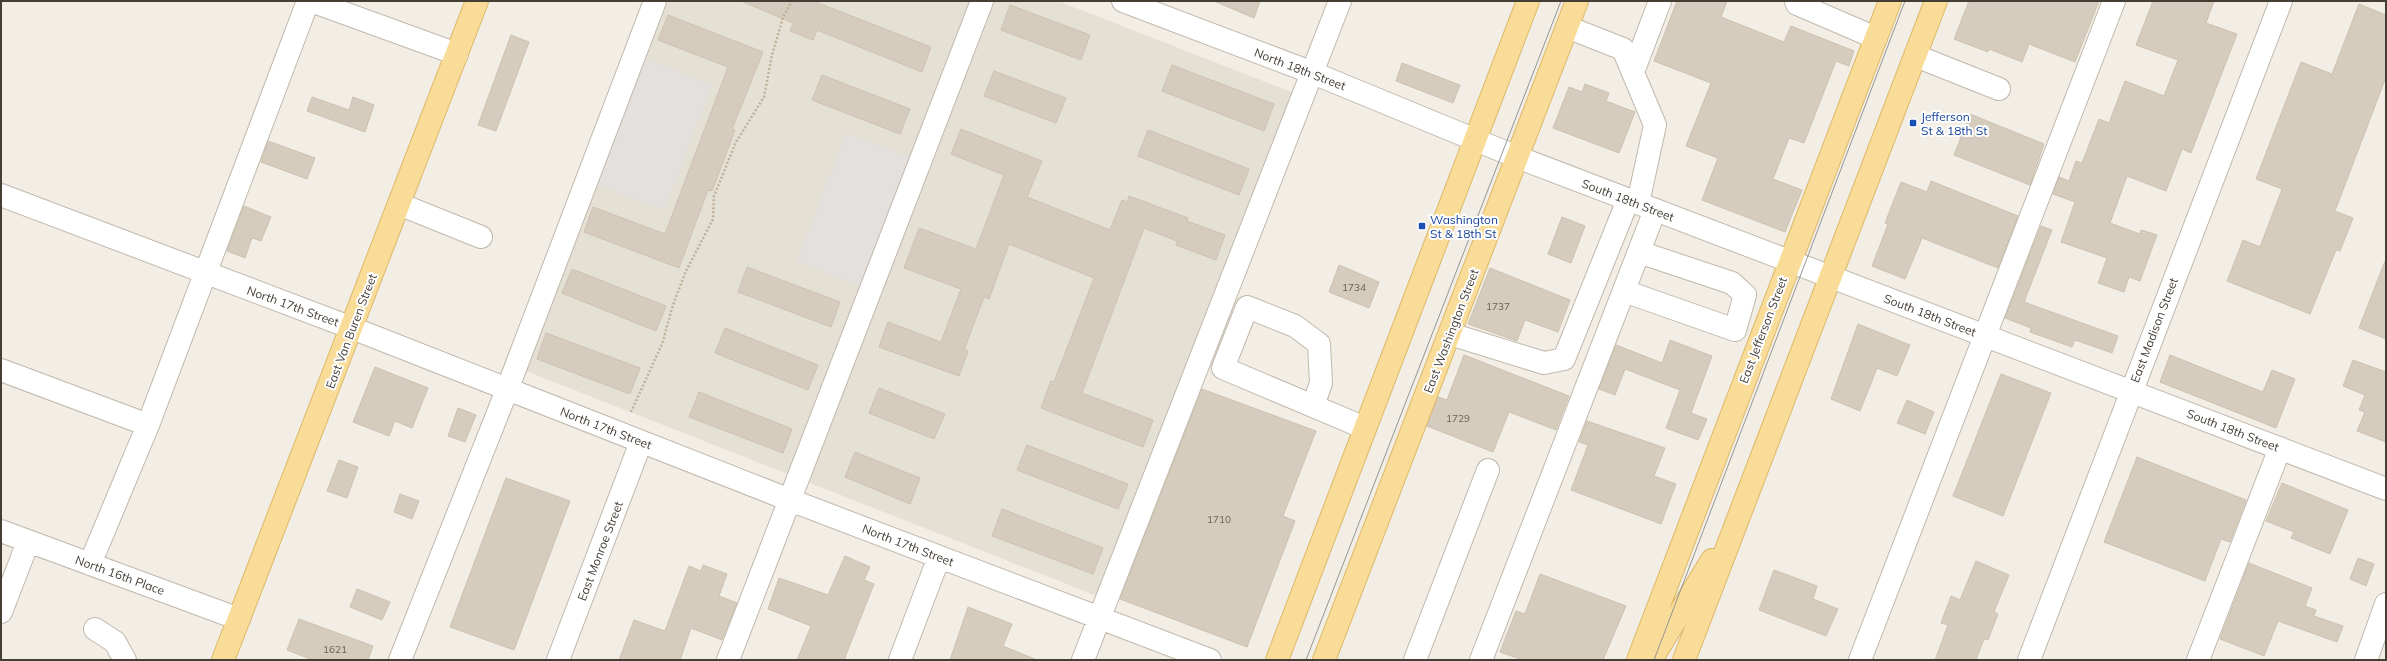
<svg xmlns="http://www.w3.org/2000/svg" width="2387" height="661" font-family="Mulish,sans-serif">
  <style>
    .residential { fill: #e5e0d4 }
    .parking { fill: #e3e0dd }
    .building { fill: #d6ccbe; stroke: #cdc1af }
    .lines { fill: none; stroke-linecap: round; stroke-linejoin: round }
    .minor-casing { stroke: #c0b8ab; stroke-width: 24 }
    .major-casing { stroke: #ddb868; stroke-width: 24 }
    .path { stroke: #beb19a; stroke-width: 2.5; stroke-dasharray: 2 2; stroke-linecap: butt }
    .minor { stroke: #fff; stroke-width: 22 }
    .major { stroke: #f9dc97; stroke-width: 22 }
    .tram { stroke: #959595; stroke-width: 1 }
    .transit-dot { fill: #1a4fb4; stroke: #fff; stroke-width: 1.5 }
    .labels { text-anchor: middle; dominant-baseline: central; stroke-width: 4; stroke-linejoin: round; paint-order: stroke }
    .number-label { font-size: 10px; fill: #686257 }
    .street-label { font-size: 12px; fill: #443e35; stroke: #fff }
    .transit-label { font-size: 12px; fill: #164399; stroke: #fff; text-anchor: start }
  </style>
  <rect width="100%" height="100%" fill="#f2eee5"/>
  <path class="residential" d="M655 1H1058L1304 97 1107 600 516 367Z"/>
  <path class="parking" d="M640 57 712 84 665 210 592 183Z
    M846 133 914 159 862 287 797 261Z"/>
  <path class="building" d="M741 1H813L931 47 922 72 817 30 813 40 790 31 793 23Z
    M1214 1H1260L1254 18Z
    M1677 1H1727L1721 17 1784 42 1791 26 1854 51 1849 66 1836 61 1804 143 1789 138 1773 179 1802 190 1785 232 1702 200 1718 158 1686 146 1711 83 1654 61Z
    M1969 1H2099L2075 62 2029 44 2022 62 1989 49 1988 52 1954 39Z
    M2153 1H2214L2206 23 2237 34 2191 153 2182 149 2166 191 2127 176 2110 223 2140 234 2141 230 2157 235 2140 281 2129 277 2124 292 2098 283 2107 258 2061 242 2075 202 2053 194 2059 177 2069 181 2076 161 2082 163 2099 119 2109 123 2125 81 2164 96 2178 60 2136 45Z
    M2359 4 2386 15V77L2335 211 2353 218 2340 251 2336 250 2310 314 2227 281 2243 240 2260 247 2282 189 2256 179 2301 62 2332 74Z
    M1010 5 1090 35 1081 60 1001 30Z
    M668 15 763 52 732 129 735 130 712 191 708 190 679 268 584 232 593 207 665 234 728 67 658 40Z
    M511 35 529 42 496 131 478 125Z
    M1402 63 1460 85 1453 103 1396 81Z
    M1172 65 1274 104 1264 131 1162 91Z
    M994 71 1066 98 1056 123 984 96Z
    M822 75 910 109 900 134 812 100Z
    M1585 84 1609 93 1606 101 1635 112 1619 153 1553 128 1569 87 1582 92Z
    M312 97 349 110 353 97 374 105 365 132 307 111Z
    M1970 114 2044 144 2030 185 1954 155Z
    M961 129 1042 161 1027 197 1110 230 1122 200 1127 202 1129 196 1188 218 1187 221 1225 235 1216 260 1176 245 1177 241 1144 228 1082 393 1153 420 1143 447 1041 408 1051 381 1054 382 1094 278 1009 244 989 299 984 297 964 350 968 351 959 376 879 347 888 322 941 342 961 289 904 268 919 228 976 249 1004 175 951 154Z
    M1148 130 1249 169 1239 195 1138 156Z
    M268 141 315 158 307 179 261 162Z
    M1931 181 2018 216 1998 268 1922 238 1905 279 1872 266 1888 224 1885 223 1901 182 1927 192Z
    M244 206 271 217 261 241 252 238 245 258 227 251Z
    M1562 217 1585 226 1571 263 1548 254Z
    M2041 226 2052 230 2024 302 2118 336 2112 353 2075 340 2072 347 2030 332 2031 328 2005 318Z
    M2385 261H2386V339L2359 328Z
    M1339 265 1379 282 1369 308 1329 292Z
    M747 267 840 302 831 327 738 292Z
    M1490 268 1570 300 1558 332 1525 320 1517 341 1468 324Z
    M572 269 666 306 656 331 562 293Z
    M1858 324 1910 345 1897 376 1877 368 1860 411 1831 399Z
    M725 328 818 365 808 390 715 353Z
    M546 333 640 368 630 394 537 359Z
    M1670 340 1712 356 1691 413 1707 419 1698 440 1666 428 1680 390 1625 369 1615 395 1599 389 1616 345 1662 363Z
    M1464 355 1569 396 1556 430 1509 412 1493 452 1427 426 1438 397 1447 400Z
    M2170 355 2263 392 2272 370 2295 379 2276 428 2160 382Z
    M2353 360 2386 372V442L2357 431 2365 412 2359 410 2365 395 2343 386Z
    M375 367 428 388 412 428 395 421 389 436 353 422Z
    M2001 374 2051 393 2003 516 1953 496Z
    M879 388 945 414 934 439 869 413Z
    M1202 389 1316 431 1283 516 1295 521 1247 647 1120 599Z
    M699 392 792 429 783 453 689 417Z
    M1907 400 1934 412 1925 434 1897 423Z
    M458 408 476 415 465 442 448 436Z
    M1587 421 1665 448 1654 476 1676 484 1661 524 1571 490 1588 445 1579 442Z
    M1027 445 1128 484 1118 509 1017 470Z
    M855 452 920 478 910 504 845 477Z
    M2137 457 2246 500 2230 542 2221 539 2205 581 2104 542Z
    M339 460 358 467 347 498 327 491Z
    M506 478 570 501 514 650 450 627Z
    M2282 483 2348 510 2330 554 2291 538 2294 532 2266 521Z
    M400 494 419 501 412 519 394 512Z
    M1002 509 1103 548 1093 574 992 536Z
    M845 556 870 567 864 580 874 584 844 660H797L811 626 768 609 779 578 828 595Z
    M2358 558 2374 564 2366 586 2350 579Z
    M1976 561 2009 575 1994 612 1998 614 1988 640 1984 639 1976 660H1935L1948 625 1941 623 1951 596 1960 600Z
    M2249 563 2312 588 2305 606 2316 610 2314 616 2343 626 2337 642 2278 621 2264 656 2220 639Z
    M703 565 727 574 719 596 737 603 722 640 691 628 680 660H619L634 620 665 631 689 566 701 571Z
    M1774 570 1817 586 1813 599 1838 609 1826 636 1759 610Z
    M1540 574 1626 606 1603 660H1523L1500 652 1516 611 1525 614Z
    M357 589 390 602 382 620 350 607Z
    M968 607 1012 624 1003 646 1037 660H950Z
    M299 619 373 646 368 660H313L287 650Z"/>
  <g class="lines">
    <g class="minor-casing">
      <path id="minor" d="M311 1 457 54
        M1123 1 1313 73 1517 157 2386 489
        M1796 1 1797 4 1876 38
        M1567 27 1623 49 1655 125 1638 203
        M1916 56 1999 89
        M1633 72 1660 1
        M1 195 352 328 790 500 1210 660
        M399 204 481 237
        M1624 291 1735 330 1745 295 1732 283 1639 252
        M1450 334 1544 363 1564 359 1628 200
        M1 370 148 425
        M1313 406 1321 383 1319 344 1295 326 1247 307 1223 368 1365 428
        M1 531 239 619
        M90 564 148 425 308 1
        M1 612 28 542
        M95 629 115 642 125 660
        M400 660 507 390 655 1
        M558 660 641 442
        M728 660 982 1
        M900 660 939 557
        M1083 660 1340 1
        M1415 660 1488 470
        M1481 660 1655 210
        M1860 660 2114 1
        M2029 660 2281 1
        M2198 660 2280 448
        M2366 660 2386 604"/>
    </g>
    <g class="major-casing">
      <path id="major" d="M223 660 477 1
        M1277 660 1528 1
        M1324 660 1577 1
        M1638 660 1890 1
        M1651 660 1712 560
        M1684 660 1936 1"/>
    </g>
    <path class="path" d="M631 412 662 344 673 305 686 271 713 219 714 196 736 142 764 97 772 55 783 17 792 1"/>
    <use href="#minor" class="minor"/>
    <use href="#major" class="major"/>
    <path class="tram" d="M1306 660 1561 1
      M1654 660 1905 1"/>
  </g>
  <g class="transit-dot">
    <rect x="1909" y="119" width="8" height="8" rx="2"/>
    <rect x="1418" y="222" width="8" height="8" rx="2"/>
  </g>
  <g class="labels">
    <g class="number-label">
      <text x="1354" y="287">1734</text>
      <text x="1498" y="306">1737</text>
      <text x="1458" y="418">1729</text>
      <text x="1219" y="519">1710</text>
      <text x="335" y="649">1621</text>
    </g>
    <g class="street-label">
      <text transform="translate(1300 69) rotate(21)">North 18th Street</text>
      <text transform="translate(1628 200) rotate(21)">South 18th Street</text>
      <text transform="translate(293 306) rotate(20)">North 17th Street</text>
      <text transform="translate(1930 315) rotate(21)">South 18th Street</text>
      <text transform="translate(1763 330) rotate(-69)">East Jefferson Street</text>
      <text transform="translate(2154 330) rotate(-69)">East Madison Street</text>
      <text transform="translate(351 331) rotate(-69)">East Van Buren Street</text>
      <text transform="translate(1451 331) rotate(-69)">East Washington Street</text>
      <text transform="translate(606 428) rotate(21)">North 17th Street</text>
      <text transform="translate(2233 430) rotate(21)">South 18th Street</text>
      <text transform="translate(908 545) rotate(21)">North 17th Street</text>
      <text transform="translate(600 551) rotate(-69)">East Monroe Street</text>
      <text transform="translate(120 575) rotate(20)">North 16th Place</text>
    </g>
    <g class="transit-label">
      <text x="1921" y="116">Jefferson<tspan x="1921" dy="14">St &amp; 18th St</tspan></text>
      <text x="1430" y="219">Washington<tspan x="1430" dy="14">St &amp; 18th St</tspan></text>
    </g>
  </g>
  <rect width="2387" height="661" fill="none" stroke="#443e35" stroke-width="4"/>
</svg>
